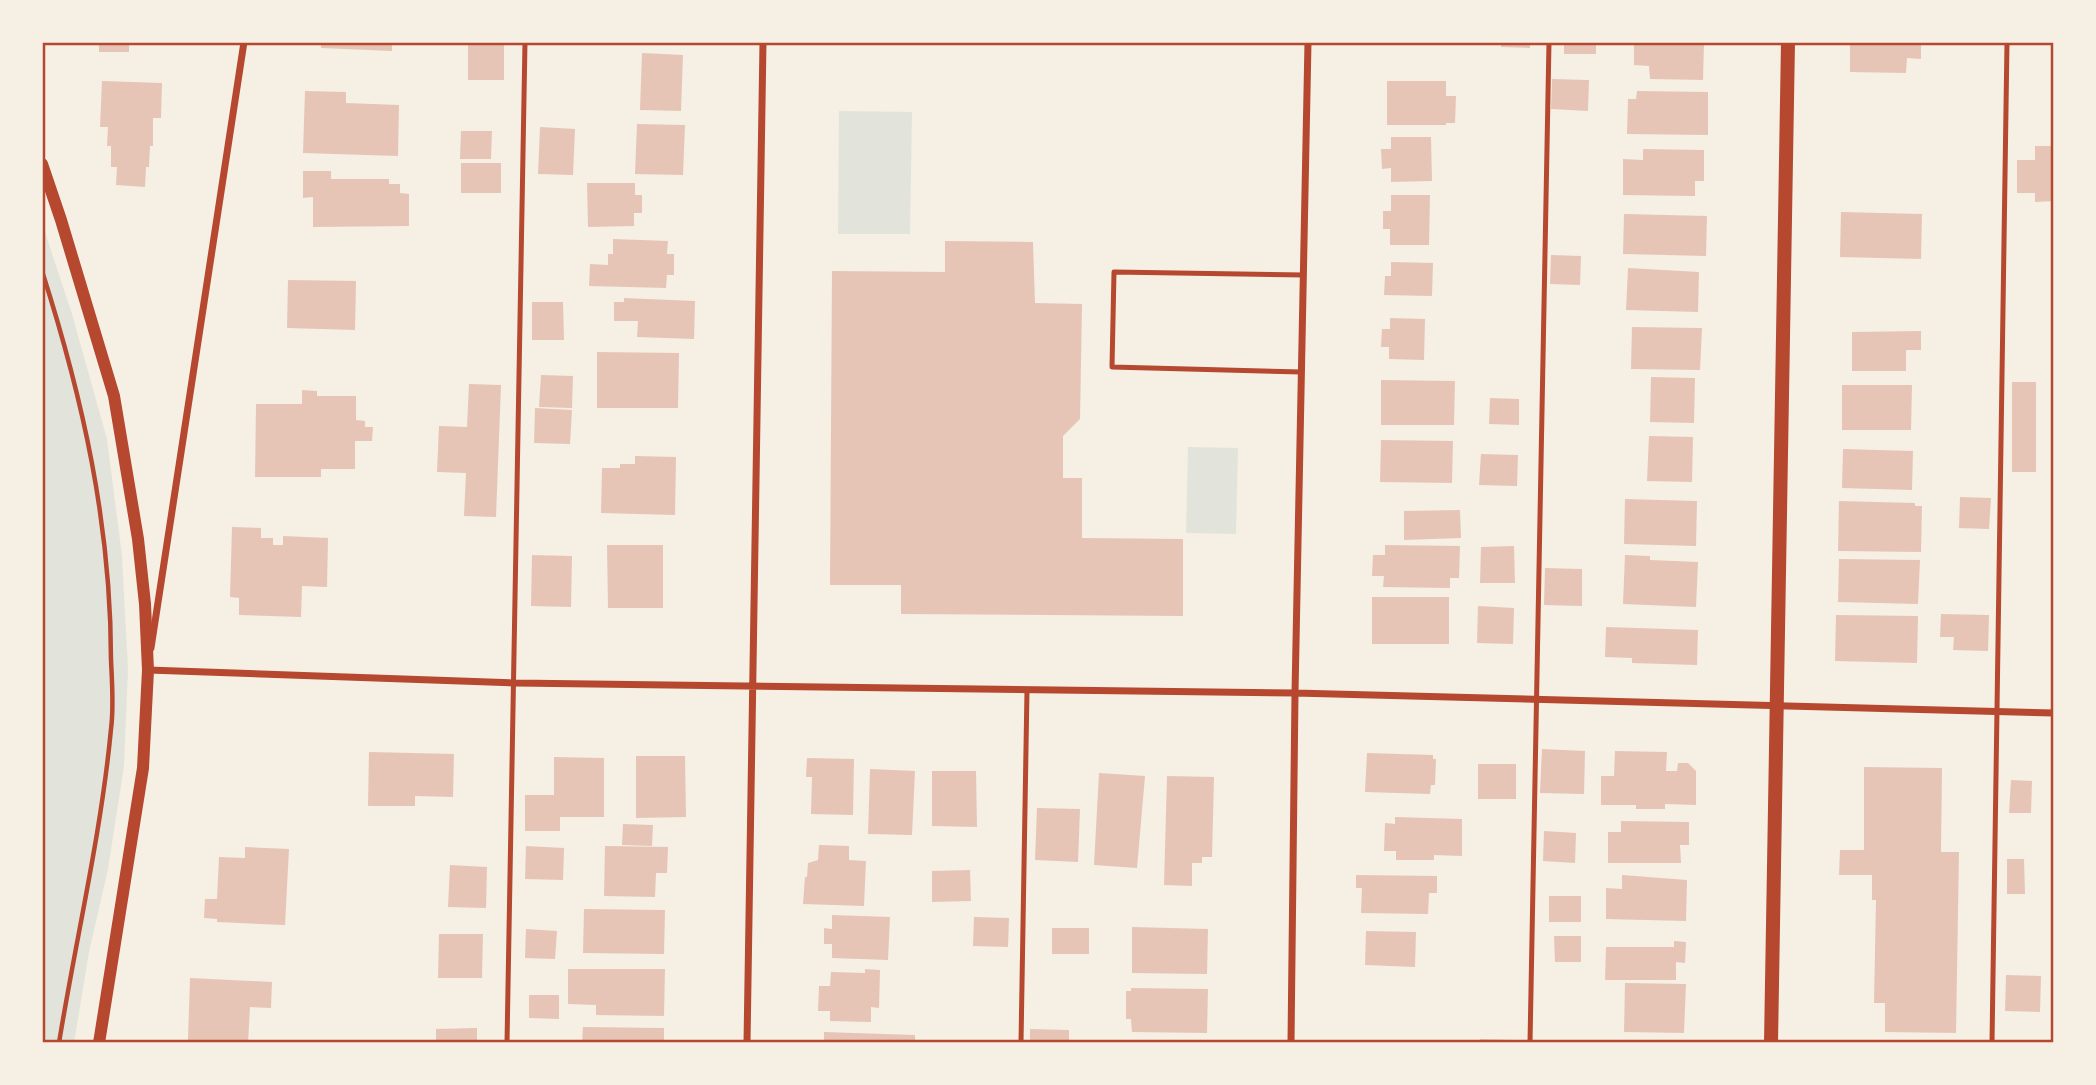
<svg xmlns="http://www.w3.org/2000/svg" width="2096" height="1085" font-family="Cabin,sans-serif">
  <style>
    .green { fill: #e2e4dc }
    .building { fill: #e6c5b7 }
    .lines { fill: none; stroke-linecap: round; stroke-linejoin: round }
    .path { stroke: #b5482f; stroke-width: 4.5 }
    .service { stroke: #b5482f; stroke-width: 5 }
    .minor { stroke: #b5482f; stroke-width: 7 }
    .tertiary { stroke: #b5482f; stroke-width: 12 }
    .secondary { stroke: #b5482f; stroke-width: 14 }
    .neatline { fill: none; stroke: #b5482f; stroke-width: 2.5 }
  </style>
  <rect width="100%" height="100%" fill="#f6efe4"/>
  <path class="green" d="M839 111 912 112 910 234H838Z
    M42 223 72 314 107 439 122 556 128 669 124 766 108 869 89 952 74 1043H42Z
    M1188 447 1238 448 1236 534 1186 533Z"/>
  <path class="building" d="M99 42H129V52H99Z
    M321 42H392V51L321 48Z
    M1501 42H1530V48L1501 47Z
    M1564 42H1596V54H1564Z
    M1634 42H1704L1703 80 1650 79 1649 66 1634 65Z
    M1850 42H1921V59L1907 58 1906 73 1850 72Z
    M468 44H504V80H468Z
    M642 53 683 55 681 111 640 110Z
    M1552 79 1589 80 1588 111 1551 109Z
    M102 81 162 83 161 118H153V146H150L149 167H146L145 187 116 185 117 167H111V146H107L108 127H100Z
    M1387 81H1446V96H1456L1455 123H1446V125H1387Z
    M305 91 346 92V103L399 105 398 156 303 153Z
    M1637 91 1708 92V135L1627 134 1628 99H1636Z
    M637 124 685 125 683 175 635 174Z
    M540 127 575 129 573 175 538 174Z
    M461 131H492L491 159H460Z
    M1391 137H1431L1432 181 1391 182V168L1382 169 1381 149H1391Z
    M2035 146H2054V201L2035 202V193H2017V160H2035Z
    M1643 149 1704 150V181H1695V196L1623 195V159L1643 160Z
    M461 163H501V193H461Z
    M303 171H331V179H389V184H400V193L409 194V226L313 227V197L303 198Z
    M587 183H635V195H642V213H634V226L588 227Z
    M1391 195H1430L1429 245H1390V229H1383V211H1391Z
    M1841 212 1922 214 1921 259 1840 257Z
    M1624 214 1707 216 1706 256 1623 254Z
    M613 239 668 241 667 254H674V275H667L666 288 589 286 590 264 608 265V254H613Z
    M945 241 1033 242 1035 303 1082 304 1080 419 1063 436V478H1082V538L1183 539V616L901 614V585H830L832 271 945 272Z
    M1551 255 1581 256 1580 285 1550 284Z
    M1391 262 1433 263 1432 296 1384 295 1385 276H1391Z
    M1628 268 1699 272 1698 312 1626 310Z
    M288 280 356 281 355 330 287 328Z
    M624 298 695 301 694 339 637 337 638 321H614V302H624Z
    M532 302H563L564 340H532Z
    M1390 318 1425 319 1424 360 1389 359V347H1381L1382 329H1390Z
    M1632 327 1702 328 1700 370 1631 369Z
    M1921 331V350H1906V371H1852V332Z
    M597 352 679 353 678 408H597Z
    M541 375 573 376 572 408 539 407Z
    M1651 377 1695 378 1694 423 1650 422Z
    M1381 380 1455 381 1454 425H1381Z
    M2012 382H2036V472H2012Z
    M469 384 501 385 496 517 464 516 466 473 437 472 439 426 467 427Z
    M1842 385H1912L1911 430H1842Z
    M302 390 317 391V396H356V420L365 421V427H373L372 441H355V469H321V477H255L256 404H302Z
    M1490 398 1519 399V425L1489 424Z
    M535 408 572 410 570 444 534 443Z
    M1649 436 1693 437 1692 482 1647 481Z
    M1381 440 1453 441 1452 483 1380 482Z
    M1843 449 1913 451 1912 490 1842 488Z
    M1481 454 1518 455 1517 486 1479 485Z
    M635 456 676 457 675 515 601 513 602 468H620V464H635Z
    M1960 497 1991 498 1989 529 1959 528Z
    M1625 499 1697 501 1696 546 1624 544Z
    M1839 501 1915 503V506H1922L1921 552 1838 551Z
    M1460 510 1461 538 1404 540V511Z
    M232 527 261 528V538H273V545H283V536L328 538 327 587 302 586 301 617 239 615V598L230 597Z
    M607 545H663V608H608Z
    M1385 545 1460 546 1459 578H1450V588L1383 587 1384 576H1372L1373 555H1385Z
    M1514 546 1515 583H1480L1481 547Z
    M532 555 572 556 571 607 531 606Z
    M1625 555 1650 556V560L1698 562 1696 607 1623 604Z
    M1839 559 1920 560 1918 604 1838 602Z
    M1545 568 1582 569V606L1544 605Z
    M1372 597H1449V644H1372Z
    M1478 606 1514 608 1513 644 1477 643Z
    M1941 614 1989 615 1988 651 1953 650 1954 637H1940Z
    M1836 615 1918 616 1917 663 1835 661Z
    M1606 627 1698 630 1697 665 1632 663V658L1605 657Z
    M1542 749 1585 751 1584 794 1540 793Z
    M1615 751 1667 752 1666 771H1677L1678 763H1688L1696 771V805L1665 804V809H1636V805H1601V776H1614Z
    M369 752 454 754 453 797 415 796V806H368Z
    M1367 753 1433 755V759H1436L1435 785H1431L1430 794 1365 792Z
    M636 756H685L686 817 636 818Z
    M554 757 604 758V817H560V831H525V795H554Z
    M807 758 854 759 853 815 811 814 812 777H806Z
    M1478 764H1516V799H1478Z
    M1864 767 1942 768 1941 852H1959L1956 1033 1885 1032V1003H1874L1876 900H1872V875H1839L1840 850H1864Z
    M870 769 915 771 912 835 868 834Z
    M932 771H976L977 827 932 826Z
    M1099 773 1145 776 1137 868 1094 865Z
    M1167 776 1214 777 1212 857H1202V863H1192V886L1164 885Z
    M2011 780 2032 781 2031 813H2009Z
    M1037 808 1080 809 1078 862 1035 860Z
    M1395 817 1462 819V856L1434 855V860H1396V851H1384L1385 823 1395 824Z
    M1621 821 1689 822V845H1680L1681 863H1608V832H1621Z
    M623 824 653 825 652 846 622 845Z
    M1544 831 1576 833 1575 863 1543 861Z
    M819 845 849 846V860L866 861 864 906 803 904 805 877H807L808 863 818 860Z
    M526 846 564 848 563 880 525 879Z
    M605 846 668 847 667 873H656L655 897 604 896Z
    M245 847 289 849 285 925 217 922V919L204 918 205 899H217L219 857 245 858Z
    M2007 859H2024L2025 894H2007Z
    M450 865 487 867 486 908 448 907Z
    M970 870 971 901 932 902V871Z
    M1356 875 1437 876V893H1429L1428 914 1361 913 1362 888H1356Z
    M1622 875 1687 880 1686 921 1606 919V888L1622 889Z
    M1549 896H1581V922H1549Z
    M584 909 665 910 664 954 583 953Z
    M832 915 890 917 888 960 832 958V944H824V928L832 929Z
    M974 917 1009 918 1008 947 973 946Z
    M1132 927 1208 929 1207 974 1132 973Z
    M1052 928H1089V954H1052Z
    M526 929 557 931 555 959 525 958Z
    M1366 931 1416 932 1415 967 1365 965Z
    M439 934H483L482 978H438Z
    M1554 936H1581V962H1555Z
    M1674 941 1686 942 1685 963 1676 962V980H1605L1606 947H1674Z
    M568 969H665L664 1016 596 1015V1005L568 1004Z
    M865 969 880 970 879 1008 871 1007V1022L830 1021V1011H818L819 986H830L831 972 865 973Z
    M2006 975 2041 976 2040 1012 2005 1011Z
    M190 978 272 982 271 1008 250 1007 248 1043 188 1040Z
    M1625 983 1686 984 1684 1033 1624 1032Z
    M1131 988 1208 989 1207 1033 1132 1032 1131 1019H1126V991H1131Z
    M529 995H559V1019L529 1018Z
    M583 1027 664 1028V1043H582Z
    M477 1028V1043H436V1029Z
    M1030 1029 1069 1030V1040H1073V1043H1030Z
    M824 1032 915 1035V1043H824Z
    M1480 1039 1515 1040 1514 1043H1480Z"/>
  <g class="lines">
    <path class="path" d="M42 271C83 399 111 525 111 660 112 683 114 707 111 729 101 835 76 938 59 1043"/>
    <path class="service" d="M1302 372 1112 367 1114 272 1304 275
      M507 1043 525 42
      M1021 1043 1027 690
      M1530 1043 1549 42
      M1992 1043 2007 42"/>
    <path class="minor" d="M151 648 244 42
      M148 670 515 683 1295 693 2054 713
      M747 1043 763 42
      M1291 1043 1295 693 1308 42"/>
    <path class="tertiary" d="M42 164 61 220 114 396 138 539 145 604 148 670 143 768 99 1043"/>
    <path class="secondary" d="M1771 1043 1788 42"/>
  </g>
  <rect width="2096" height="1085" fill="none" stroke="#f6efe4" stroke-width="88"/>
  <rect x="44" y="44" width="2008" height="997" class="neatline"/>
</svg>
